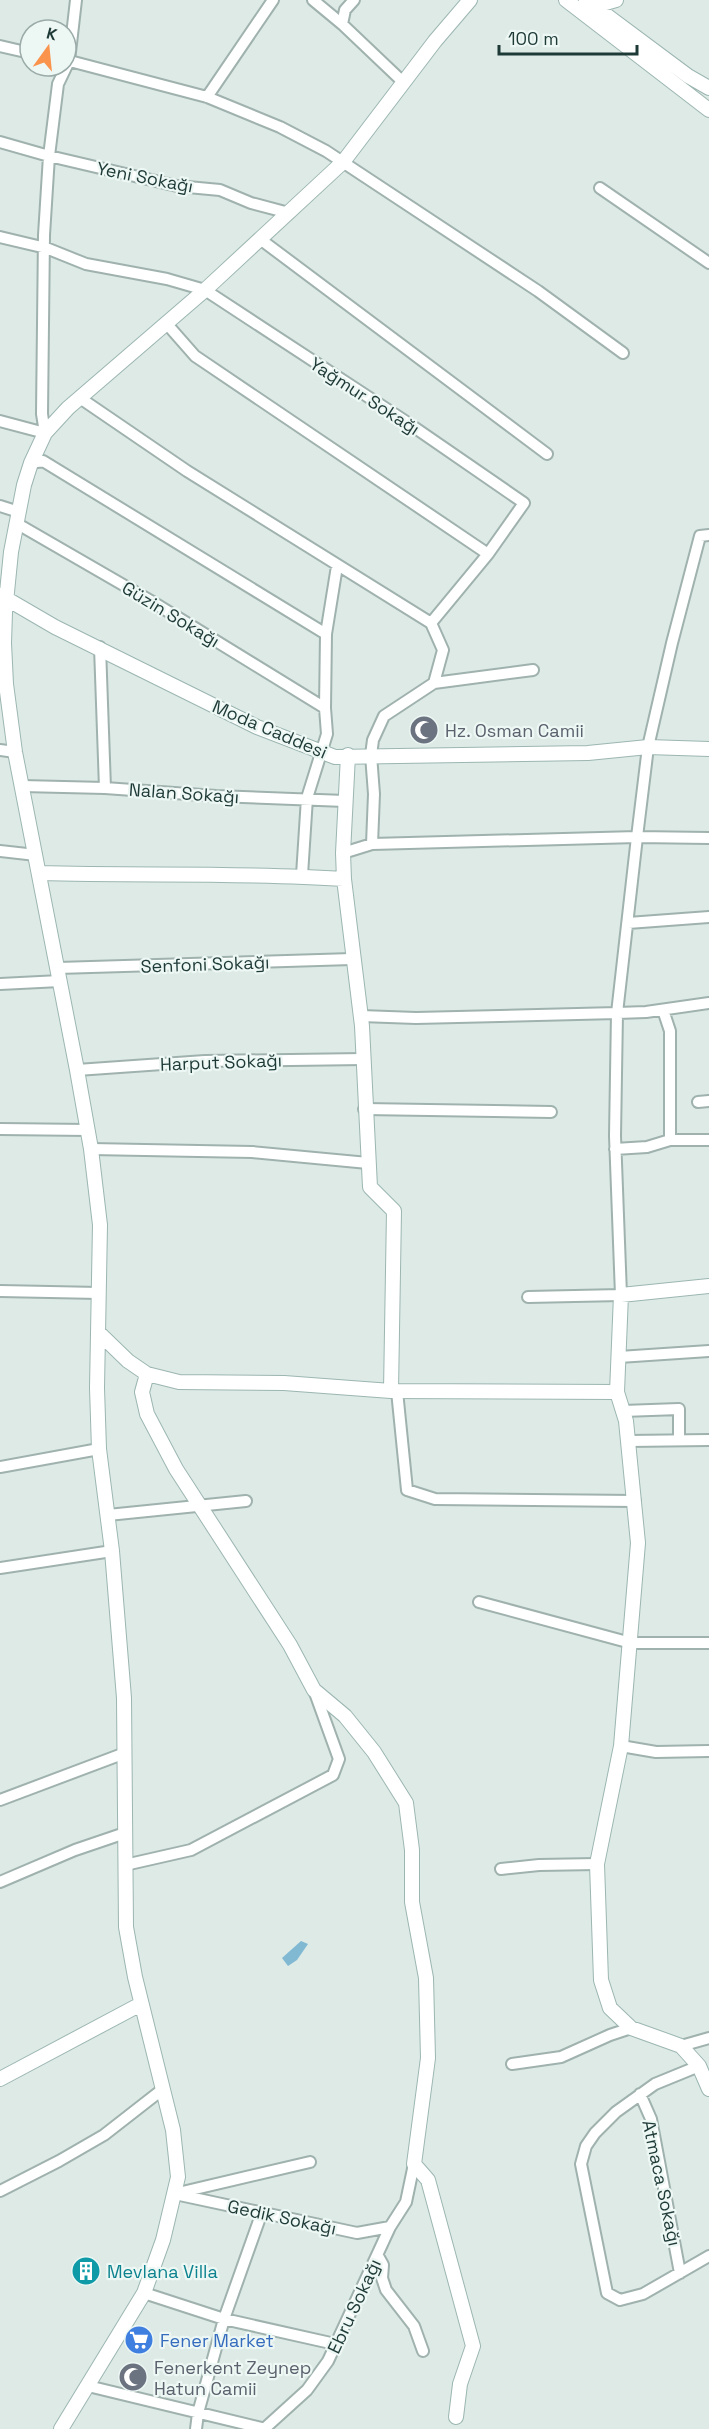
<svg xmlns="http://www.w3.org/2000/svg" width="709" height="2429" font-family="'Space Grotesk',sans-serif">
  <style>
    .water { fill: #81b9d3 }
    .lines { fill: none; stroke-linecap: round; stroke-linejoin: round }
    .street-casing { stroke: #a0b2ae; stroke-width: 14 }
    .secondary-casing { stroke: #9cb6b1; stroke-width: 16 }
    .street { stroke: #fff; stroke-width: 10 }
    .secondary { stroke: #fff; stroke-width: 14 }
    .labels { text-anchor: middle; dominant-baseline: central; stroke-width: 4.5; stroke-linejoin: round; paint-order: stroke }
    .street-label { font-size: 18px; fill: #1e3a37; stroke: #edf7f4 }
    .worship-label { font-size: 18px; fill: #5b616d; stroke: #edf7f4; text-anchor: start }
    .culture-label { font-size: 18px; fill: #0d838f; stroke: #edf7f4; text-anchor: start }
    .shop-label { font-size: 18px; fill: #366cbe; stroke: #edf7f4; text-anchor: start }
  </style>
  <rect width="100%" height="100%" fill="#ddeae6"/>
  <path class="water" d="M301 1941 308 1944 297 1960 288 1966 282 1958Z"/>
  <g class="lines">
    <g class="street-casing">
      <path id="street" d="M313 0 342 24 403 82
        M342 24 345 10 354 0
        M0 46 30 53
        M66 60 207 97 280 127 326 151 538 291 623 353
        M207 97 273 0
        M0 142 49 156 177 186 220 190 251 203 289 213
        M600 188 709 263
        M0 237 46 248 86 264 167 279 205 290 408 423 524 503 488 554
        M260 239 547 454
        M80 398 187 471 431 623 488 554 195 356 166 323
        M0 421 45 433 42 414 44 235 49 156 58 84 69 61 76 0
        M31 463 43 461 326 634
        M0 506 19 512
        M16 523 151 601 325 708
        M431 623 443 650 434 683
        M100 647 105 788
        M0 750 15 752
        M22 786 105 788 216 796 345 801
        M372 844 374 794 371 755 373 740 384 716 434 683 533 670
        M0 851 36 855
        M343 853 372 844 637 837 648 747 672 643 700 536 709 535
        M302 875 307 798 327 734 325 708 326 634 337 566
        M628 923 709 917
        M58 968 352 959
        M0 984 60 981
        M663 1010 670 1031V1140
        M361 1016 416 1018 617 1013 646 1012 709 1003
        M77 1070 205 1061 364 1059
        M698 1102 709 1101
        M364 1109 551 1112
        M0 1129 88 1130
        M91 1149 252 1152 368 1163
        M615 1149 647 1147 670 1140H709
        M0 1291 99 1293
        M528 1297 621 1295 615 1136 617 1013 637 837 709 838
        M619 1357 709 1351
        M397 1391 407 1490 435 1499 635 1501
        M623 1411 679 1409V1440
        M628 1441 709 1440
        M0 1467 99 1449
        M108 1515 246 1501
        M0 1568 112 1551
        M479 1602 631 1643H709
        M621 1746 656 1752 709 1751
        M0 1800 125 1753
        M125 1865 191 1850 333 1775 339 1759 314 1690
        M501 1869 539 1865 597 1864
        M0 1882 75 1850 125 1833
        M681 2046 709 2038
        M512 2064 561 2057 610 2035 631 2028
        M699 2066 655 2084 616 2112 595 2133 586 2146 581 2164 607 2293 620 2300 643 2294 709 2256
        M640 2094 651 2119 680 2273
        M0 2191 59 2161 104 2135 163 2089
        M178 2193 310 2162
        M175 2194 357 2233 390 2227
        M378 2256 383 2265 382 2278 386 2290 414 2326 423 2351
        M144 2293 224 2319 335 2344
        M88 2386 266 2429
        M196 2429 198 2413 224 2319 262 2212
        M264 2429 307 2390 328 2361 390 2227 406 2202 414 2164"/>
    </g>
    <g class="secondary-casing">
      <path id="secondary" d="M566 0 709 110
        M586 0 688 76 709 88
        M595 6 616 0
        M0 595 55 627 257 727 335 757 588 753 648 747 709 749
        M40 873C141 876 243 872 344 879L343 853 348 755
        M344 879 362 1026 370 1187 394 1211 391 1391
        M98 1332 128 1361 147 1374 179 1382 284 1383 391 1391 617 1392 621 1295 709 1286
        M147 1374 142 1392 147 1414 176 1469 290 1645 314 1690 345 1716 374 1752 406 1803 412 1850V1902L426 1978 428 2058 414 2164 428 2180 473 2346 460 2384 456 2417
        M617 1392 626 1421 638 1543 621 1746 597 1864 601 1980 610 2008 631 2028 681 2046 699 2066 709 2089
        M0 2079 141 2004
        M61 2429 144 2293 163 2240 178 2177 173 2130 135 1977 126 1927 124 1698 112 1551 99 1449 97 1388 100 1225 91 1149 77 1070 15 752 6 684 4 643 5 612 11 552 24 485 31 463 45 433 68 408 205 290 343 162 435 41 470 0"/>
    </g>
    <use href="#street" class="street"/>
    <use href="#secondary" class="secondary"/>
  </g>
  <defs>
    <g id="mosque-disc" transform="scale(1.5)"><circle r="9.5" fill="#6b7280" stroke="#edf7f4"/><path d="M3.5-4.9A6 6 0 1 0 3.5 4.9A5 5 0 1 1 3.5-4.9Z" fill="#fff"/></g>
    <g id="building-disc" transform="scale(1.5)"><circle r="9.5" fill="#0f9aa8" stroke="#edf7f4"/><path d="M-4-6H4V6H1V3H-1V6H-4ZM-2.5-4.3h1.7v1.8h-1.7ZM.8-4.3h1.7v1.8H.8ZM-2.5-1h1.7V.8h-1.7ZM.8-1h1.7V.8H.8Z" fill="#fff"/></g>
    <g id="supermarket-disc" transform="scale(1.5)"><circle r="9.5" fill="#3f7fe0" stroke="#edf7f4"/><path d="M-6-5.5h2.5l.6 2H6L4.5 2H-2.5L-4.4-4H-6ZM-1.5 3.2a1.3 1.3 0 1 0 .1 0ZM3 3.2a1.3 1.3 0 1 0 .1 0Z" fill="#fff"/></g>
  </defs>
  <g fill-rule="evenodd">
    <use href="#mosque-disc" x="424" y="730"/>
    <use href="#building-disc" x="86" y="2271"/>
    <use href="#supermarket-disc" x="139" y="2340"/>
    <use href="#mosque-disc" x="133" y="2377"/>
  </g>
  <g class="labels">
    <g class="street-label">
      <text transform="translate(145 177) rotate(11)">Yeni Sokağı</text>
      <text transform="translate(365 396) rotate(33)">Yağmur Sokağı</text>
      <text transform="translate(171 614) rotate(31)">Güzin Sokağı</text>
      <text transform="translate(270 729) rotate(23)">Moda Caddesi</text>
      <text transform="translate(184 793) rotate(4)">Nalan Sokağı</text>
      <text transform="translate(205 964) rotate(-2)">Senfoni Sokağı</text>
      <text transform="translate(221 1062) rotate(-2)">Harput Sokağı</text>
      <text transform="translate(662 2183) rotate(78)">Atmaca Sokağı</text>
      <text transform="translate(282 2217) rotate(12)">Gedik Sokağı</text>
      <text transform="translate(354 2306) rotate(-65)">Ebru Sokağı</text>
    </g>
    <g class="worship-label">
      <text x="445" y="730">Hz. Osman Camii</text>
      <text x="154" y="2367">Fenerkent Zeynep<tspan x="154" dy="21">Hatun Camii</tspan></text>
    </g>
    <g class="culture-label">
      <text x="107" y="2271">Mevlana Villa</text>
    </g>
    <g class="shop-label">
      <text x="160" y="2340">Fener Market</text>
    </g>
  </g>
  <g transform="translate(48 48) rotate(15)"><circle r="28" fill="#edf7f4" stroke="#9aaba8" stroke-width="1.5"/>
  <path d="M0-4.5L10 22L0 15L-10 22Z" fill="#fa934b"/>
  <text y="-9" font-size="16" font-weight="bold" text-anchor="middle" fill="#1e3a37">K</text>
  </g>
  <path d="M499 45v9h138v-9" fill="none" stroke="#1e3a37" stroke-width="3"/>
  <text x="508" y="45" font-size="18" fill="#1e3a37" stroke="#edf7f4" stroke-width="4.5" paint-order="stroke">100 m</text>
</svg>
